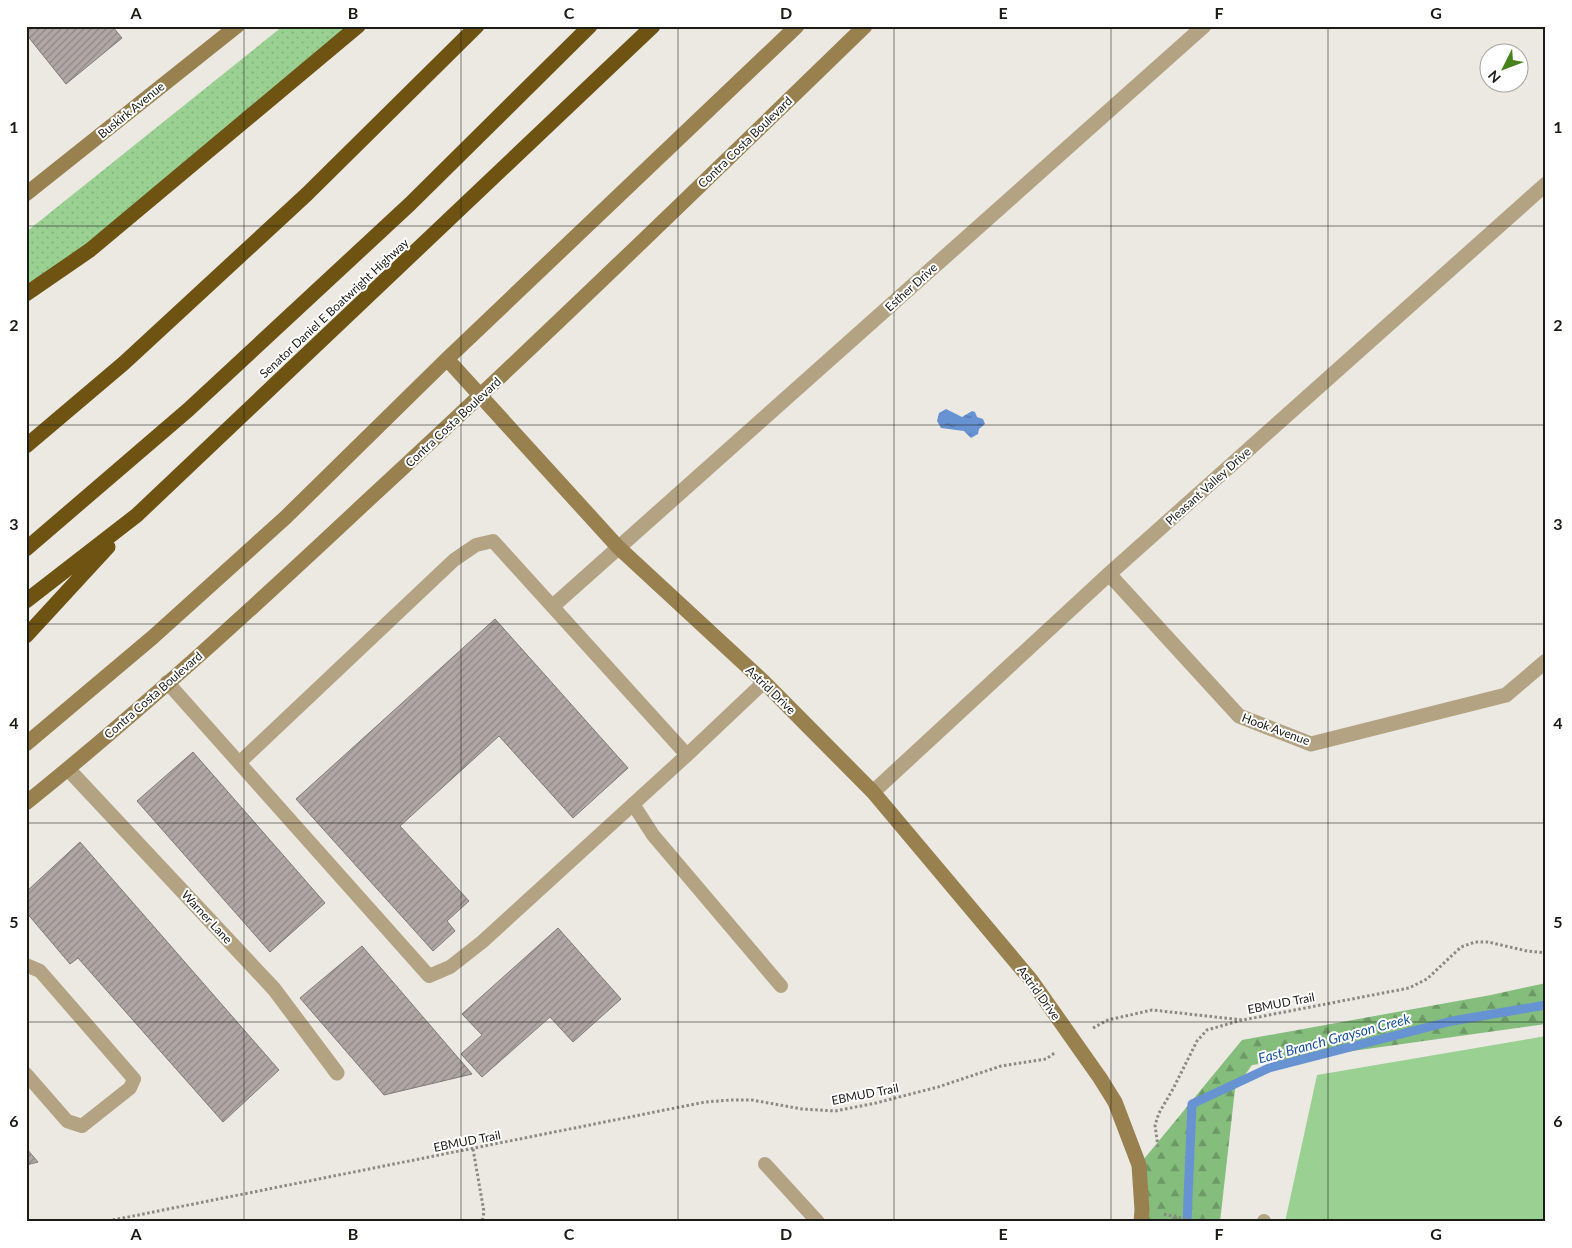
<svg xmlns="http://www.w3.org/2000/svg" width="1572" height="1248" font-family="Lato,sans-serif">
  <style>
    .grass { fill: url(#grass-dots) }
    .forest { fill: url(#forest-firs) }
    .green { fill: #9ad193 }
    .water { fill: url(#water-ripples) }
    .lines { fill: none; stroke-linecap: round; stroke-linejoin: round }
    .stream { stroke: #6793d3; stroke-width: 9 }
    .building { fill: url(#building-hatch); stroke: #827a78 }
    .path { stroke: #8a8984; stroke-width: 3; stroke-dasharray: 2.5 2.5; stroke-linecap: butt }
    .lane { stroke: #b3a383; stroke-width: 14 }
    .street { stroke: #b3a383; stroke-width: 15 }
    .secondary { stroke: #98804f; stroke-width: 15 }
    .highway { stroke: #6e5313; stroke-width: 15 }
    .grid { fill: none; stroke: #1b1b18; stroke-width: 1; stroke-opacity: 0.55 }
    .labels { text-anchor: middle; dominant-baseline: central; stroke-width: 4; stroke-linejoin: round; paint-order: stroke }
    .street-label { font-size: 12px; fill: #1b1b18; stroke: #fff }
    .water-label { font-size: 14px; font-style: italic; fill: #18519d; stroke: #fff }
    .neatline { fill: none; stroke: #1b1b18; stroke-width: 2 }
    .grid-label { font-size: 16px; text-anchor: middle; font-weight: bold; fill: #1b1b18 }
  </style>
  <defs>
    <pattern id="grass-dots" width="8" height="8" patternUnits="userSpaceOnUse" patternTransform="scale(1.25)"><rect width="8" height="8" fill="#9ad193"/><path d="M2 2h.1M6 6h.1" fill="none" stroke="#84b37e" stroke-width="1.8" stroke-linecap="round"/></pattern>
    <pattern id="forest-firs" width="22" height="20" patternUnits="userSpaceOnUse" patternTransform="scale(1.25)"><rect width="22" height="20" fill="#85bd7d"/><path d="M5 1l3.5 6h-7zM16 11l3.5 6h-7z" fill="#6c9965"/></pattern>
    <pattern id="water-ripples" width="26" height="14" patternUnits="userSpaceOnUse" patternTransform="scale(1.25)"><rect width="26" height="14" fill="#6793d3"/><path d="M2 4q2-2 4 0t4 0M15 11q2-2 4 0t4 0" fill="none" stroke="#5477aa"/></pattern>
    <pattern id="building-hatch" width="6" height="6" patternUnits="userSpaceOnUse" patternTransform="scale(1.25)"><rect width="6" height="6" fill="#b0a7a5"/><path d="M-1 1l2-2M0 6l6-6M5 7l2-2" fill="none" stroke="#8e8785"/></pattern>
  </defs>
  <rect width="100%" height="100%" fill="#ebe9e2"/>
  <path class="grass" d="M283 26H358L26 294V232Z"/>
  <path class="forest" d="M1546 983V1024L1252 1065 1235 1089 1220 1222H1141L1139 1165 1242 1040 1491 995Z"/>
  <path class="green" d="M1546 1036V1222H1285L1317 1075Z"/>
  <path class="water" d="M946 409 962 417 972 411 975 412 977 417 983 419 985 424 979 429 978 434 971 438 964 431 941 428 937 421 939 413Z"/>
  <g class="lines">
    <path class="stream" d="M1187 1222 1192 1104 1269 1068 1452 1021 1546 1005"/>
  </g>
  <path class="building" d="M26 26H112L122 38 66 84 26 34Z
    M495 619 628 768 573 818 499 736 400 826 469 901 447 921 455 931 433 951 296 799Z
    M193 752 325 903 270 952 137 801Z
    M80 842 279 1070 223 1122 78 958 70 964 26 912V892Z
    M558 928 621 999 573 1042 550 1017 482 1077 461 1054 482 1035 462 1014Z
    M362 946 472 1074 384 1095 300 998Z
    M26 1148 38 1162 26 1165Z"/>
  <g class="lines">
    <path class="path" d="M1093 1028 1108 1020 1152 1010 1243 1020 1409 988 1427 979 1461 947 1475 942H1488L1527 951 1546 953
      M1158 1147 1155 1125 1159 1113 1173 1089 1197 1041 1207 1030 1242 1020
      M473 1149 484 1212 482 1222
      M1164 1214 1197 1222
      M103 1222 705 1102 731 1100H752L802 1109 835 1111 876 1103 938 1087 1001 1066 1046 1059 1056 1052"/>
    <path class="lane" d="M167 682 429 976 450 967 482 942 687 755 764 682
      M239 763 454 560 476 545 493 541 687 755
      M633 804 653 835 781 986
      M26 965 40 971 134 1079 130 1088 82 1126 67 1121 26 1074
      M765 1164 818 1222
      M1264 1222V1221"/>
    <path class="street" d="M1109 574 1239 716 1311 744 1506 695 1546 661
      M553 606 1204 26
      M68 769 274 989 337 1073
      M873 792 1109 574 1546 184"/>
    <path class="secondary" d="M26 194 237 26
      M447 359 618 547 764 682 873 792 1031 980 1100 1078 1115 1102 1139 1165 1142 1210 1141 1222
      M26 744 153 637 286 517 447 359 797 26
      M26 803C144 708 256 605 366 502 535 346 700 186 865 26"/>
    <path class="highway" d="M26 294 90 250 358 26
      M26 446 124 363 307 194 477 26
      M26 549 188 410 410 204 590 26
      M26 601 137 515 653 26
      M26 636 108 547"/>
  </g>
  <path class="grid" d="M244 26V1222M461 26V1222M678 26V1222M894 26V1222M1111 26V1222M1328 26V1222M26 226H1546M26 425H1546M26 624H1546M26 823H1546M26 1022H1546"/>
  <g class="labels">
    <g class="street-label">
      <text transform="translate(131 110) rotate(-39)">Buskirk Avenue</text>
      <text transform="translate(745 142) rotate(-44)">Contra Costa Boulevard</text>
      <text transform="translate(911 287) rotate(-42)">Esther Drive</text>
      <text transform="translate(334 308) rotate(-43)">Senator Daniel E Boatwright Highway</text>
      <text transform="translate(453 422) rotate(-43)">Contra Costa Boulevard</text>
      <text transform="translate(1208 486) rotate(-42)">Pleasant Valley Drive</text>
      <text transform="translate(771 690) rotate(44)">Astrid Drive</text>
      <text transform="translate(153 695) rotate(-41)">Contra Costa Boulevard</text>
      <text transform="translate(1276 729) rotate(20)">Hook Avenue</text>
      <text transform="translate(207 917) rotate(47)">Warner Lane</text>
      <text transform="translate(1039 993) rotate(54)">Astrid Drive</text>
      <text transform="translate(1281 1003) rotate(-11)">EBMUD Trail</text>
      <text transform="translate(865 1094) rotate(-11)">EBMUD Trail</text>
      <text transform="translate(467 1141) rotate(-11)">EBMUD Trail</text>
    </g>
    <g class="water-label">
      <text transform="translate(1334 1038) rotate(-15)">East Branch Grayson Creek</text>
    </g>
  </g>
  <rect width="1572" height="1248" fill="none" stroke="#ffffff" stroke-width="55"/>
  <g transform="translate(1504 68) rotate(228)"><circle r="24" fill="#ffffff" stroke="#a4a4a3"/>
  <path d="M0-4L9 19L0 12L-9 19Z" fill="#48821c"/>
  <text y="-8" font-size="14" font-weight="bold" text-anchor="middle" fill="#1b1b18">N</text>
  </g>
  <rect x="28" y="28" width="1516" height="1192" class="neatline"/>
  <g class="grid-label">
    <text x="136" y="19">A</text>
    <text x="353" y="19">B</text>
    <text x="569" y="19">C</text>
    <text x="786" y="19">D</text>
    <text x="1003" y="19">E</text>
    <text x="1219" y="19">F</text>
    <text x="1436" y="19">G</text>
    <text x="14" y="133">1</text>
    <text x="1558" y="133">1</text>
    <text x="14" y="331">2</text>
    <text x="1558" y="331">2</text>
    <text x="14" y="530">3</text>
    <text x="1558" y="530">3</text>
    <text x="14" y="729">4</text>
    <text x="1558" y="729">4</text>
    <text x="14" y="928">5</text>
    <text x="1558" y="928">5</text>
    <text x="14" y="1127">6</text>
    <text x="1558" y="1127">6</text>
    <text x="136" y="1240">A</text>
    <text x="353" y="1240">B</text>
    <text x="569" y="1240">C</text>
    <text x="786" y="1240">D</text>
    <text x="1003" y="1240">E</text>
    <text x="1219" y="1240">F</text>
    <text x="1436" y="1240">G</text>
  </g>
</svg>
